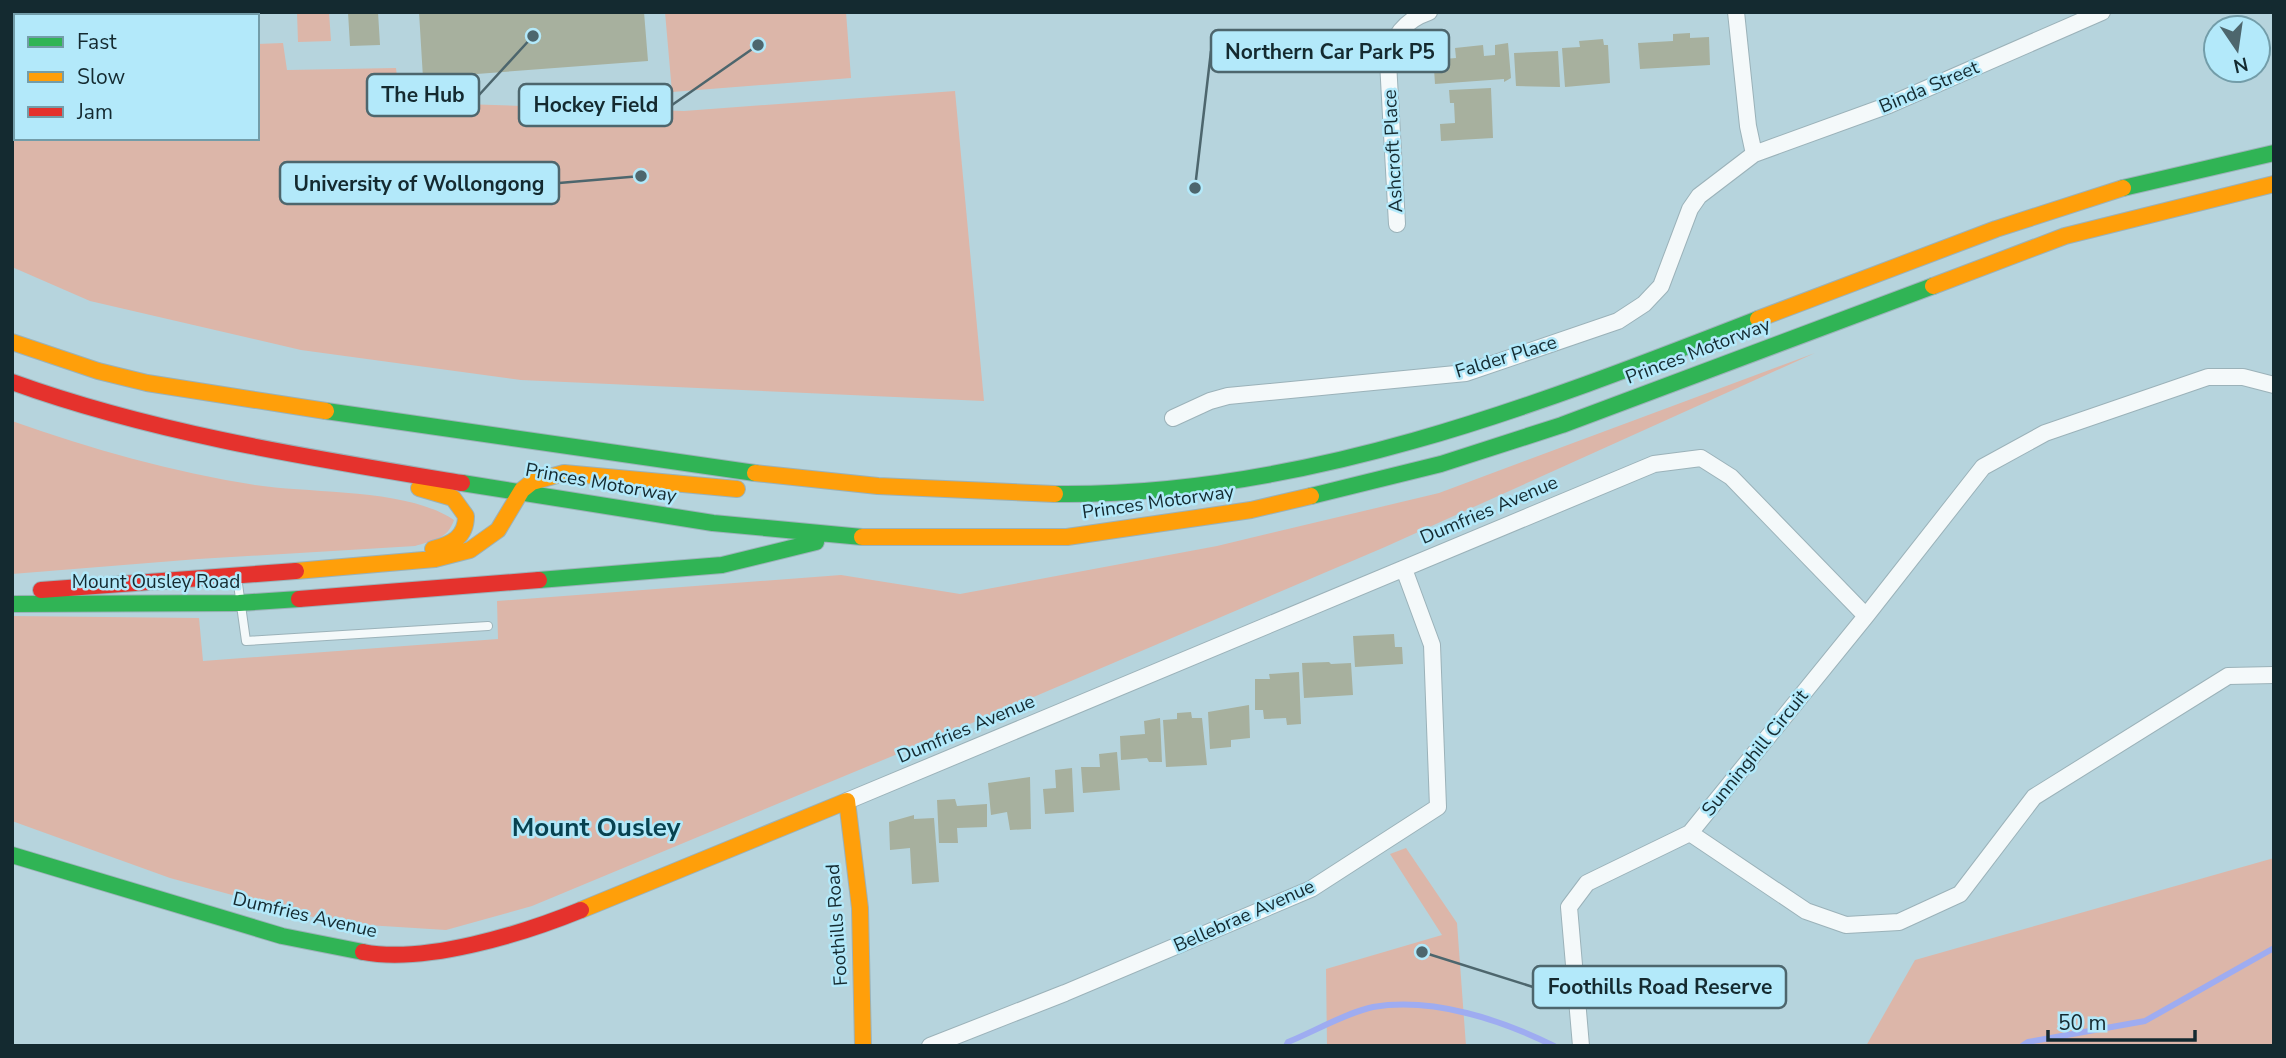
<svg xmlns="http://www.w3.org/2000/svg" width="2286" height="1058" font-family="'Nunito Sans',sans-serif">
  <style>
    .green { fill: #dcb6a9 }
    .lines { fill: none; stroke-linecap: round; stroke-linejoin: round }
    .stream { stroke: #9eacf1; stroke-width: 6 }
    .building { fill: #a7b09e }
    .lane-casing { stroke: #9bb2b9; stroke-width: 10 }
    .street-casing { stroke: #9bb2b9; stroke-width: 18 }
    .fast-casing { stroke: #9bb2b9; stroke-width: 18 }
    .slow-casing { stroke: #9bb2b9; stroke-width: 18 }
    .jam-casing { stroke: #9bb2b9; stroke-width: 18 }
    .lane { stroke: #f4f9fa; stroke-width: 8 }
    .street { stroke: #f4f9fa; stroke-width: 16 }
    .fast { stroke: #30b455; stroke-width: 16 }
    .slow { stroke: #ff9f0a; stroke-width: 16 }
    .jam { stroke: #e5322d; stroke-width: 16 }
    .labels { text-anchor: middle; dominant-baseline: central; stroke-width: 5; stroke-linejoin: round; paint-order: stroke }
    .street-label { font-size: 19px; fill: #142a30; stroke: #b3e9fa }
    .district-label { font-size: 26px; font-weight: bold; fill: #084250; stroke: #b3e9fa }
    .leader { fill: none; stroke: #4d666d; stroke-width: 2.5 }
    .callout-dot { fill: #4d666d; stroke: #b3e9fa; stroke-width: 2.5 }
    .callout { fill: #b3e9fa; stroke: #4d666d; stroke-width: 2.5 }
    .callout-label { font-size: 21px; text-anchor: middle; font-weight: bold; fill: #142a30 }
  </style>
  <rect width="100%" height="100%" fill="#b6d4dd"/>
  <path class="green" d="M12 12H181L182 16H16V138H257V44L283 43 287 70 396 68 400 102 684 111 955 91 984 401 521 380 301 350 90 301 12 267Z
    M297 12H329L331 41 298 42Z
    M665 12H846L851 78 672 92Z
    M1815 353 1385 547 1008 708 532 906 446 930 335 923 170 878 12 821V616L199 618 203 661 498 639 497 601 841 575 960 594 1217 546 1439 493Z
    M12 421C91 449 173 472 255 485 313 494 407 488 454 520 448 539 432 541 415 546L198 559 12 574Z
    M1406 848 1457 923 1466 1046H1327L1326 969 1442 935 1390 854Z
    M2274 858V1046H1866L1915 960Z"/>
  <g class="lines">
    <path class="stream" d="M1286 1046 1288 1042C1313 1032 1348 1012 1373 1007 1433 997 1502 1020 1554 1046
      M2022 1046 2028 1042 2145 1021 2274 948"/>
  </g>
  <path class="building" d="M348 12H378L380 45 350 46Z
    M419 12H644L648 61 423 78Z
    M1690 33V38L1709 37 1710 65 1640 69 1638 43 1673 41V34Z
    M1603 39 1604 45H1608L1610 83 1565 87 1562 48 1580 47 1579 41Z
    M1508 43 1511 78 1504 82V79L1435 84 1434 69 1445 68 1444 59 1456 58 1455 48 1483 45 1484 56 1495 55V45Z
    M1558 51 1560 87 1516 86 1514 53Z
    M1491 88 1493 138 1441 141 1440 124 1455 123 1454 103H1450L1449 90Z
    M1394 634 1395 647H1402L1403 664 1355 667 1353 636Z
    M1329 662 1331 664 1351 663 1353 695 1304 698 1302 663Z
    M1299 672 1301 724 1287 725 1286 718 1264 719 1263 710H1255V679H1270L1269 674Z
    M1249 705 1250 738 1231 740V747L1210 749 1208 712Z
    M1191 712 1192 718H1202L1207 765 1166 767 1163 720 1177 719V713Z
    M1160 718 1162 762H1149L1147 758 1121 760 1120 736 1145 734 1144 721Z
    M1117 752 1120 790 1083 793 1081 767H1100L1099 754Z
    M1072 768 1074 812 1045 814 1043 789 1056 788 1055 770Z
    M1030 777 1031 829 1010 830 1007 812 991 815 988 783Z
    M955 799 957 806 987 804V827L957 828 958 843H939L937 800Z
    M914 815V819L934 818 939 882 912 884 910 848 890 850 889 822Z"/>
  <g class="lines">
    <g class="lane-casing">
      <path id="lane" d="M237 577 246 641 488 626"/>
    </g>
    <g class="street-casing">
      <path id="street" d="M1736 12 1748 126 1754 154
        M1397 224 1388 62C1393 37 1403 21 1429 12
        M1173 418 1210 401 1228 396 1466 373 1618 321 1644 304 1661 286 1690 209 1699 196 1754 154 1889 105 2102 12
        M847 801 1654 464 1701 458 1731 477 1866 616
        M1690 833 1806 911 1846 925 1899 922 1960 894 2034 797 2228 676 2274 675
        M930 1046 1065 993 1311 889 1438 807 1432 645 1404 569
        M1581 1046 1569 907 1587 883 1690 833 1866 616 1983 467 2045 433 2208 377H2243L2274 385"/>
    </g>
    <g class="fast-casing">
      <path id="fast" d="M2123 188 2274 153
        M326 411 755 473
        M462 483 713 523 862 537
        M1055 494C1301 497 1532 407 1758 319
        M1311 496 1441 464 1562 425 1933 286
        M539 580 722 565 816 542
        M12 604 239 603 299 599
        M12 855 282 936 363 952"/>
    </g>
    <g class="slow-casing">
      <path id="slow" d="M1933 286 2065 236 2274 184
        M1758 319 1996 229 2123 188
        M12 342 98 371 147 383 326 411
        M755 473 878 486 1055 494
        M419 488 453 498 466 516C466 537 452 544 433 549
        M862 537H1067L1251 510 1311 496
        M296 571 435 559 470 550 498 530 522 490 532 482 564 473 737 489
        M581 910 847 801 860 908 863 1046"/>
    </g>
    <g class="jam-casing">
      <path id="jam" d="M12 382C156 434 311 458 462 483
        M41 590 296 571
        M299 599 539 580
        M363 952C425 964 522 934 581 910"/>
    </g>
    <use href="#lane" class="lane"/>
    <use href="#street" class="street"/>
    <use href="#fast" class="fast"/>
    <use href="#slow" class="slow"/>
    <use href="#jam" class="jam"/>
  </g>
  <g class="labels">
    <g class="street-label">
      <text transform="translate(1929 87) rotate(-23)">Binda Street</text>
      <text transform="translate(1393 151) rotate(-93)">Ashcroft Place</text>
      <text transform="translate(1698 351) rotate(-21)">Princes Motorway</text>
      <text transform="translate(1506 357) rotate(-17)">Falder Place</text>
      <text transform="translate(601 483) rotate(10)">Princes Motorway</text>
      <text transform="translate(1158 502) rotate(-8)">Princes Motorway</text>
      <text transform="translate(1489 510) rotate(-23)">Dumfries Avenue</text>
      <text x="156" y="582">Mount Ousley Road</text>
      <text transform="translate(966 729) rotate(-23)">Dumfries Avenue</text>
      <text transform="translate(1755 753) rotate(-51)">Sunninghill Circuit</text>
      <text transform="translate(305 915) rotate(13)">Dumfries Avenue</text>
      <text transform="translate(1244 916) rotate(-24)">Bellebrae Avenue</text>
      <text transform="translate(837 925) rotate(-94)">Foothills Road</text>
    </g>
    <g class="district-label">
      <text x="596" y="827">Mount Ousley</text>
    </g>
  </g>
  <path class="leader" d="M1195 188L1211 51M533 36L479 95M758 45L672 105M641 176L559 183M1422 952L1533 987"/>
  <g class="callout-dot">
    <circle cx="1195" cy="188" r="7"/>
    <circle cx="533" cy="36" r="7"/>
    <circle cx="758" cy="45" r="7"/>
    <circle cx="641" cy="176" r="7"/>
    <circle cx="1422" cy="952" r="7"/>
  </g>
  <g class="callout">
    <rect x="1211" y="30" width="238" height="42" rx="7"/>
    <rect x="367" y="74" width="112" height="42" rx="7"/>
    <rect x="519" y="84" width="153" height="42" rx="7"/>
    <rect x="280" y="162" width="279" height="42" rx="7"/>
    <rect x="1533" y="966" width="253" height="42" rx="7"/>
  </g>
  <g class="callout-label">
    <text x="1330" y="59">Northern Car Park P5</text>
    <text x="423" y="102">The Hub</text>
    <text x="596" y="112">Hockey Field</text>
    <text x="419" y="191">University of Wollongong</text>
    <text x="1660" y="994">Foothills Road Reserve</text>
  </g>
  <rect width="2286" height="1058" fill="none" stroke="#142a30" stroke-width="28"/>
  <rect x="14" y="14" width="245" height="126" fill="#b3e9fa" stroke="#739da9" stroke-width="2"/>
  <rect x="28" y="37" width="35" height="10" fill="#30b455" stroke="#739da9" stroke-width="2"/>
  <text x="77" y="49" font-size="21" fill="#142a30">Fast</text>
  <rect x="28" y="72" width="35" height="10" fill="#ff9f0a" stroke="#739da9" stroke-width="2"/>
  <text x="77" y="84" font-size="21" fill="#142a30">Slow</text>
  <rect x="28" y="107" width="35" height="10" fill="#e5322d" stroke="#739da9" stroke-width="2"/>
  <text x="77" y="119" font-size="21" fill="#142a30">Jam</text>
  <g transform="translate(2237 49) rotate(167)"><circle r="33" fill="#b3e9fa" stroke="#739da9" stroke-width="2"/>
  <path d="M0-5L12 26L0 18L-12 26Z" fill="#4d666d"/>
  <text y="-10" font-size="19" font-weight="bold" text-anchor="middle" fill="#142a30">N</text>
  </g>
  <path d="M2048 1030v10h147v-10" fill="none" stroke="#142a30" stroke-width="3.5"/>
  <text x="2058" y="1030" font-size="21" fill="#142a30" stroke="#b3e9fa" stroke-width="5" paint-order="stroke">50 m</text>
</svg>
